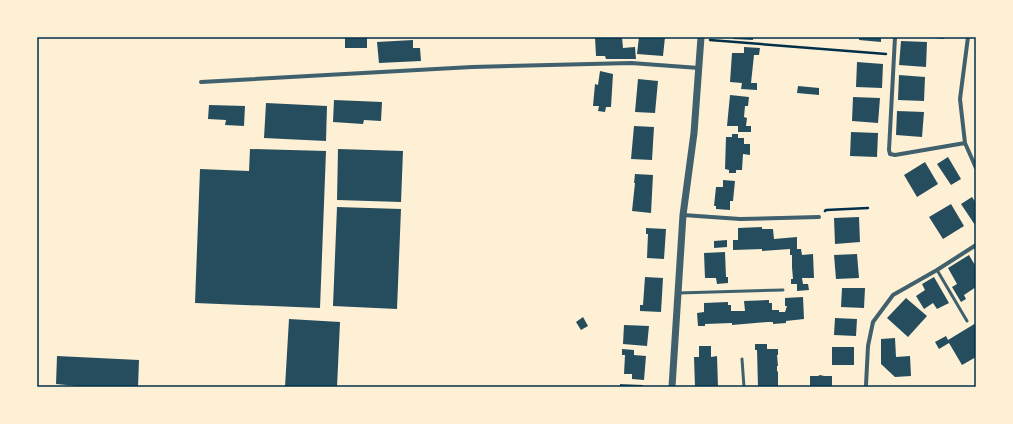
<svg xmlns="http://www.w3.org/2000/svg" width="1013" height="424" font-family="Karla,sans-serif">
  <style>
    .building { fill: #264d5e }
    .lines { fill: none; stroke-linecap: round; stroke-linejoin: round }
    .path { stroke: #003049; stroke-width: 2.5 }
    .service { stroke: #3f606c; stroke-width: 3 }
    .minor { stroke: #3f606c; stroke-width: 4 }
    .tertiary { stroke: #3f606c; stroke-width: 7 }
    .neatline { fill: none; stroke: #003049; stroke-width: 1.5 }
  </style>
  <rect width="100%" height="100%" fill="#fdf0d5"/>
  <path class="building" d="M345 37H367V48H345Z
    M595 37H622L623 48 635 47 636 59H606L605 56H596Z
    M639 37H665L663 56 637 54Z
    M734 37H753V40L733 39Z
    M859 37H881V42L859 40Z
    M933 37H944V39L933 38Z
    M413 40V48H420L421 61 379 63 377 42Z
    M901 41 927 42 926 67 899 65Z
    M744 47 760 48 759 55H754L751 83H757V90L741 89 742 83 730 82 732 53H744Z
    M857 62 883 64 882 88 856 87Z
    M600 71 613 74 611 107H606L605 112 598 111 599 106H593L595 84 598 85Z
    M899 75 925 77 924 101 898 100Z
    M638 79 658 81 655 113 635 112Z
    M798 86 819 88V95L797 93Z
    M730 95 749 97 748 106H745L744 117 747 118 746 126H751V132H738V126H727Z
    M853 97 880 98 878 123 852 121Z
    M334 100 382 102 381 121 364 120 363 124 333 122Z
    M266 103 327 106 326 141 264 138Z
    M209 105 245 106 244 126 225 125 226 120 208 119Z
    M897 111 924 112 922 137 896 135Z
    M634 126 654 127 652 160 631 159Z
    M851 132 878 133 877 157 850 156Z
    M732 134H738V138H744V144H750V155L743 154 742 170H736V173H729V170L725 169 726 137H732Z
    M250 149 326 151 320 308 195 303 200 169 249 171Z
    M338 149 403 151 401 202 337 200Z
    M948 157 961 179 951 185 937 164Z
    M925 162 938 184 917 197 904 175Z
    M635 174 653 175 651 213 632 211 635 183H634Z
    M723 180 735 181 733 201H730V210L716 209V206H714L716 187H723Z
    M972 197 976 203V224L975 225 961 204Z
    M951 204 964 226 943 239 929 217Z
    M337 207 401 209 397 309 333 306Z
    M859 217 860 242 835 244 834 218Z
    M762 227V229H773L774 239 797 237V249H801L802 255 813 254 814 278H802L803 284H808L809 290 797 291V284H791V279H793L792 267V255H790V249L762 251V249L733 250V240H738V228Z
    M646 228 666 229 664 259 647 258 648 234H646Z
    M727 240V247L714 248V241Z
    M725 252 726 277H728V283L717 284 716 278H705L704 253Z
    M857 254 859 278 836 279 834 255Z
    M969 255 976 267V287L964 295 966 299 961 302 952 287 957 284 948 268Z
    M645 277 663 278 661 312 640 311V305H643Z
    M934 277 949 303 937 309 933 303 924 309 916 296 925 290 922 284Z
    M842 288H865L864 308 841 307Z
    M803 297 804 319 786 321V323L773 324V322H768L732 325V323L705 324V326H698L697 313 704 312V303L728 302V305H731V311H745L744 301 769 300V303H772V310H779V312H785L787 306H785V298Z
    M906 298 927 316 908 337 887 318Z
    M583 317 588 326 581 330 576 322Z
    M835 318 857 319 856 336 834 335Z
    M289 319 340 322 337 387H285Z
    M976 323V357L962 365 949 343 939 349 935 342 946 336 948 340Z
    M624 325 649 326 647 346 623 344Z
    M895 338 896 357 910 356 911 376 895 377 881 364V339Z
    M755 344H767V349H778V355H777L778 366H777V372L778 371V387H758L757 350H755Z
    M699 346H711V357L717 356 718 387H695L694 357H699Z
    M832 347H854V365H832Z
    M622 349 634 350V355L646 356 644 380 632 379V374H624L625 355H622Z
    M57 356 139 360 138 387H87L56 384Z
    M820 375 824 376H832V387H810V376H818Z
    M620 384 643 385V387H620Z"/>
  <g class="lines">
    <path class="path" d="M710 40 886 54
      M825 211 826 210 868 208"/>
    <path class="service" d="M937 270 967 321
      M678 293 783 290
      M742 359 744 387"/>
    <path class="minor" d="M895 37 889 150 890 154 895 155 965 143
      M968 37 960 99 965 143 976 168
      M201 82 472 67 631 63 699 68
      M683 215 740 219 819 217
      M866 385 868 346 873 322 893 295 937 270 976 245"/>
    <path class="tertiary" d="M672 387 683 215 694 133 701 37"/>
  </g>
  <rect width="1013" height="424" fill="none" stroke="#fdf0d5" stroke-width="76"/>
  <rect x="38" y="38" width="937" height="348" class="neatline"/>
</svg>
